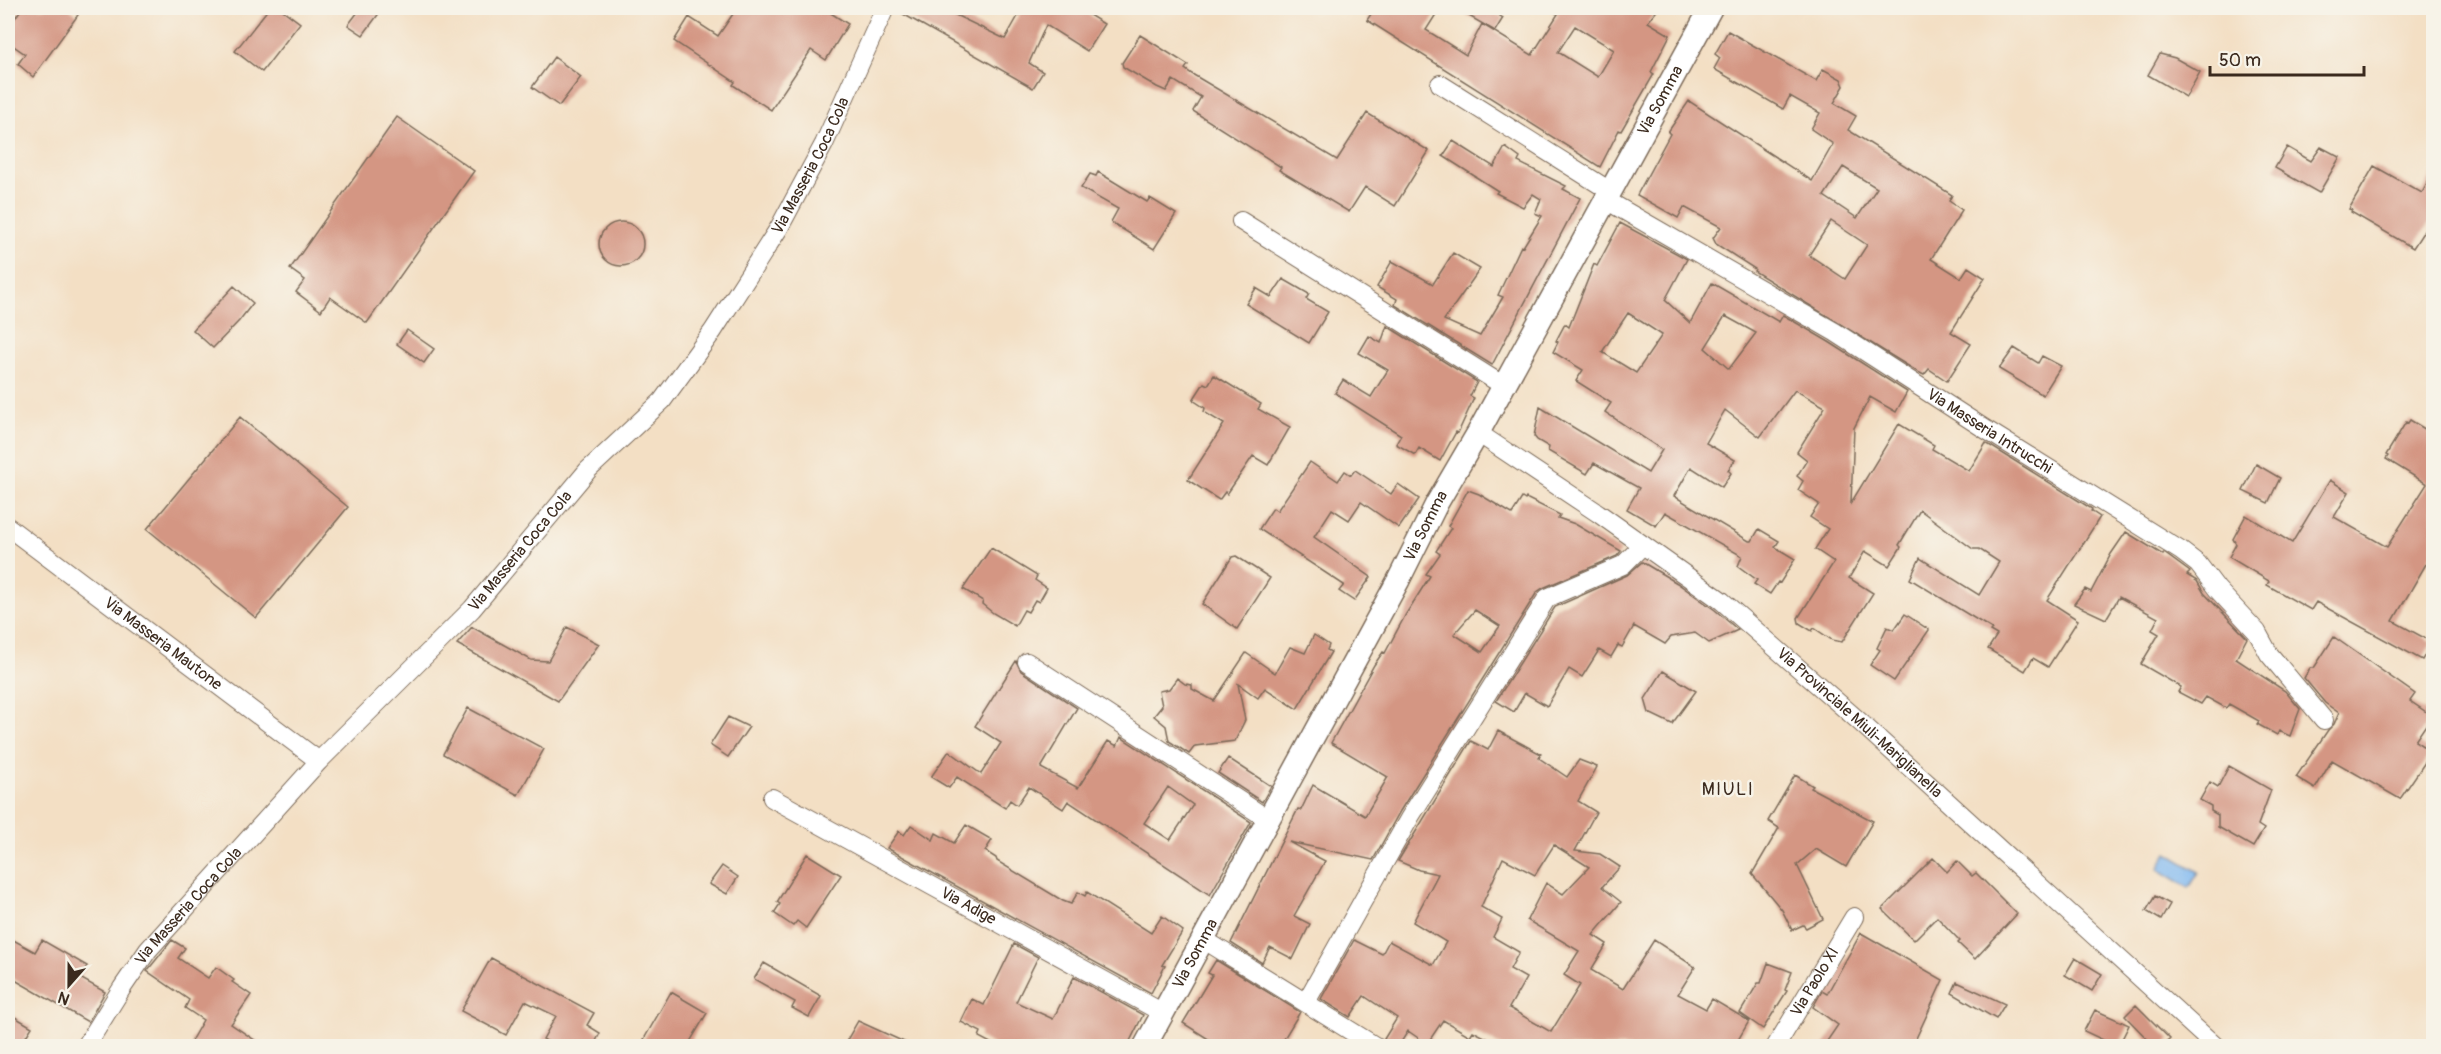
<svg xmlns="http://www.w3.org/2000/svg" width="2441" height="1054" font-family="Pangolin,sans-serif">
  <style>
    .water { fill: #81b9f1; stroke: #5e7288; stroke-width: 1.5 }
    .building { fill: #d49683; fill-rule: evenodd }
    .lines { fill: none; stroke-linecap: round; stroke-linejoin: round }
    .minor-casing { stroke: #7b6958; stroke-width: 20 }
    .tertiary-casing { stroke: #7b6958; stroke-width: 25 }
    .minor { stroke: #fff; stroke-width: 18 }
    .tertiary { stroke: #fff; stroke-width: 22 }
    .labels { text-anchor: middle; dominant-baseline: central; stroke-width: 5; stroke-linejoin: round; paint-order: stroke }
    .street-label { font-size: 16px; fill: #3b2a1e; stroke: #f7f3e8 }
    .neighbourhood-label { font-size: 18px; letter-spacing: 1.5px; fill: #3b2a1e; stroke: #f7f3e8 }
  </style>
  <rect width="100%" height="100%" fill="#f7f3e8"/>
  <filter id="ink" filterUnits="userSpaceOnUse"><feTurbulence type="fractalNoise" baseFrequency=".0167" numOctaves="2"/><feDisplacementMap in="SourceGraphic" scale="12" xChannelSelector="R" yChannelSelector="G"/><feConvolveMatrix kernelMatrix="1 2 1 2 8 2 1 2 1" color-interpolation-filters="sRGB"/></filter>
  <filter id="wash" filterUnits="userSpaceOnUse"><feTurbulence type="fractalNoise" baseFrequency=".008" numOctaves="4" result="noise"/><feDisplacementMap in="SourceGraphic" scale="24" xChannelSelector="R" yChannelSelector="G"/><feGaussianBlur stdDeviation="1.35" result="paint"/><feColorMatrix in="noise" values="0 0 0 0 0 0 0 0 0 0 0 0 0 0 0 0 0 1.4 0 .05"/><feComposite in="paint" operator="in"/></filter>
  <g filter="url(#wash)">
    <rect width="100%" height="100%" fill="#f3dfc4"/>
    <path class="water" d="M2167 853 2199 872 2189 888 2158 869Z"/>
    <g id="blocks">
      <path class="building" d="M22 8H68L78 15 33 77 18 64 25 54 8 42V28Z
        M269 8H280L300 23 262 72 235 51Z
        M361 8H383L363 35 348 25Z
        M737 8H823L848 24 826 60 811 50 771 110 733 85 735 82 674 41 689 17 718 36Z
        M896 8H941L1005 39 1022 9 1019 8H1078L1104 24 1087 51 1046 25 1029 63 1043 72 1033 88 896 10Z
        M1375 8H1440L1426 30 1466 55 1482 24 1532 55 1558 14 1547 8H1659L1648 22 1670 35 1651 72 1654 74 1621 131 1619 130 1600 167 1367 20ZM1575 26 1614 50 1598 77 1558 52Z
        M1455 8H1488L1503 18 1495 31Z
        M1728 31 1816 81 1823 69 1841 79 1844 86 1834 103 1856 116 1848 130 1952 195 1949 201 1962 210 1931 259 1961 278 1968 267 1985 278 1951 332 1971 344 1947 381 1929 369 1924 375 1918 372 1754 271 1755 269 1716 244 1713 238 1721 227 1684 207 1678 218 1637 195 1670 134 1668 132 1689 101 1812 181 1833 144 1811 129 1820 113 1790 96 1783 109 1714 69 1720 58 1715 54ZM1843 167 1877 188 1857 218 1824 196ZM1831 221 1867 245 1845 279 1809 255Z
        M1140 35 1188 65 1185 69 1192 74 1337 160 1367 113 1429 151 1395 206 1365 187 1349 212 1279 170 1281 167 1193 111 1201 97 1173 80 1166 91 1157 87 1123 67 1122 63Z
        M2160 54 2175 58 2200 72 2186 97 2148 75Z
        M554 57 581 77 559 106 532 87Z
        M397 117 474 171 367 323 330 297 321 311 296 292 305 280 290 269Z
        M1453 141 1494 167 1505 147 1520 158 1518 162 1566 186 1563 189 1580 198 1492 365 1395 305 1397 299 1377 287 1392 261 1433 284 1453 253 1480 269 1444 320 1480 336 1503 297 1498 295 1521 246 1523 247 1542 216 1535 213 1541 199 1533 194 1523 207 1496 193 1498 191 1443 156Z
        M2287 147 2311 161 2321 147 2340 157 2319 193 2275 168Z
        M2374 166 2422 193 2433 172V217L2413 248 2351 212 2352 210 2349 209Z
        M1098 172 1147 202 1150 198 1176 214 1154 249 1111 222 1118 209 1081 188 1090 174 1096 176Z
        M599 244a22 22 0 1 1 44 0a22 22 0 1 1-44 0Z
        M1620 223 1687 259 1665 300 1690 323 1712 283 1779 322 1783 315 1829 342 1907 392 1896 412 1870 397 1854 428 1851 503 1899 424 1934 445 1932 449 1969 471 1986 443 2092 509 2091 511 2100 517 2047 600 2078 620 2048 667 2033 658 2025 671 1988 649 1997 635 1990 631 1992 629 1910 579 1920 558 1979 595 1999 562 1979 549H1973L1920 510 1899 545 1901 547 1889 566 1865 551 1849 578 1873 593 1842 642 1832 640 1814 628 1812 631 1799 623 1798 618 1834 562 1815 549 1828 529 1810 517 1819 504 1798 490 1803 481 1797 476 1807 460 1797 452 1825 407 1795 390 1760 437 1725 410 1706 443 1735 460 1728 470 1731 473 1722 487 1691 467 1674 496 1749 541H1752L1759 529 1779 541 1775 547 1795 559 1780 583 1778 582 1770 594 1754 584 1757 580 1738 566 1742 556 1665 512 1656 526 1627 509 1639 488 1594 463 1587 474 1548 451 1549 447 1537 440 1534 436 1540 407 1648 473 1662 450 1605 412 1611 403 1576 381 1583 370 1553 352 1558 342 1556 341 1565 324 1569 327 1594 264 1597 266ZM1628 313 1662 335 1636 373 1602 352ZM1725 316 1756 333 1729 369 1705 348Z
        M1283 279 1309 294 1306 299 1328 312 1309 343 1246 304 1256 288 1271 297Z
        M234 286 253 303 239 321 213 348 193 330Z
        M1387 326 1477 382 1470 396 1474 398 1458 433 1456 432 1440 461 1419 448 1415 455 1396 444 1401 435 1335 393 1343 380 1371 397 1388 370 1359 353 1369 336 1381 343Z
        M407 330 434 349 424 363 397 344Z
        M2014 348 2038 363 2042 356 2061 366 2043 395 1999 369Z
        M1214 375 1261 404 1258 409 1290 427 1268 465 1253 456 1227 494 1225 492 1219 500 1188 480 1224 424 1204 412 1205 408 1193 400 1204 383 1208 385Z
        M240 417 348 507 256 618 147 529Z
        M2410 420 2433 434V552L2393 621 2432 642 2422 660 2316 602 2311 610 2267 585 2269 581 2229 557 2236 544 2233 539 2246 515 2292 543 2330 480 2349 492 2334 517 2387 547 2427 484 2386 459 2388 456 2386 455 2406 422 2408 423Z
        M1310 462 1338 481 1345 471 1351 475 1355 470 1391 494 1398 484 1419 499 1399 528 1361 502 1349 520 1332 509 1314 537 1371 577 1354 601 1339 591 1344 585 1259 529 1273 508 1277 511Z
        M2256 464 2280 478 2268 503 2243 491Z
        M1468 490 1479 494 1512 514 1522 498 1525 500 1526 498 1560 515 1558 518 1575 524 1621 551 1617 556 1543 588 1537 592 1400 811 1373 860 1289 842 1325 861 1294 916 1310 924 1293 959 1270 947 1262 963 1231 943 1298 809 1301 810 1313 785 1365 816 1388 777 1331 743 1332 741 1374 665 1383 652 1385 653 1406 614 1430 576 1426 574 1440 554 1436 551 1451 528 1448 526ZM1475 610 1500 626 1482 652 1454 634Z
        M2126 532 2163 555 2164 553 2190 572 2187 575 2197 581 2204 593 2247 638 2236 659 2285 691 2300 709 2290 736 2279 731 2277 735 2257 724 2259 721 2229 704 2226 708 2206 697 2201 704 2178 692 2181 687 2141 664 2159 634 2152 630 2158 618 2119 597 2106 619 2074 604 2085 589 2091 592 2111 554Z
        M991 548 1037 576 1035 580 1047 588 1039 602 1035 600 1028 612 1024 610 1015 626 993 613 982 604 983 601 963 589Z
        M1236 556 1270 578 1237 629 1202 604 1232 557Z
        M1642 562 1677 583 1715 610 1738 630 1709 643 1695 633 1671 637 1665 644 1634 626 1622 647 1618 645 1611 657 1599 650 1582 677 1569 669 1547 706 1525 693 1514 712 1496 701 1555 607 1627 575Z
        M1905 614 1929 630 1894 681 1870 665 1880 650 1877 648 1887 627 1894 630Z
        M472 627 531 660 548 661 567 627 599 644 558 701 457 644Z
        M1314 635 1329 645 1327 650 1331 652 1297 709 1265 688 1258 698 1238 684 1245 720 1235 741 1195 746 1189 754 1169 741 1166 726 1154 716 1162 706 1159 691 1169 689 1177 678 1185 684 1192 685V689L1214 701 1246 653 1275 673 1290 647 1305 653Z
        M2334 637 2415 694 2410 701 2432 716 2415 741 2432 752 2400 799 2332 760 2315 789 2296 777 2328 730 2334 724 2339 713 2325 703 2304 678 2310 668H2314Z
        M1016 661 1021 671 1077 708 1041 768 1078 788 1108 741 1117 746 1121 737 1251 822 1210 895 1068 801 1063 809 1029 787 1017 805 1010 800 1005 808 957 777 949 788 931 777 949 751 981 774 1001 743 975 726ZM1168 787 1193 805 1170 840 1144 823Z
        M1663 671 1696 691 1672 724 1649 713 1645 699Z
        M468 708 544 749 518 795 443 754Z
        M728 717 749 727 728 757 710 745Z
        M1498 731 1541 754 1539 758 1567 777 1579 760 1597 767 1578 801 1596 812 1575 851 1600 854 1620 867 1602 887 1621 902 1593 935 1607 944 1591 970 1623 989 1654 940 1695 967 1678 994 1706 1009 1712 999 1749 1021 1734 1047H1504L1473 1031 1470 1036 1443 1020 1427 1044 1408 1031 1398 1047H1392L1384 1039 1397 1018 1364 996 1350 1017 1321 999 1354 940 1382 954 1389 941 1433 965 1446 942 1413 922 1438 874 1419 870 1398 861 1471 741 1488 750ZM1554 845 1589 867 1563 894 1546 883 1527 920 1579 951 1564 975 1580 985 1551 1032 1509 1008 1526 978 1510 969 1519 952 1493 937 1502 919 1481 907 1503 858 1535 875Z
        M1228 758 1271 786 1262 802 1218 773Z
        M2229 766 2271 790 2258 825 2264 829 2253 847 2218 827V815L2211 811V806L2200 800 2210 782 2218 787Z
        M1795 775 1813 786 1811 788 1873 821 1846 867 1816 849 1797 865 1823 919 1806 928 1803 925 1792 930 1782 910 1752 874 1779 828 1768 821Z
        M911 825 933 840 936 833 954 843 966 825 992 840 985 851 996 858 997 861 1063 901 1071 904 1078 892 1085 896 1087 892 1151 933 1162 916 1183 931 1162 965 1165 966 1151 993 887 848 899 831 904 835Z
        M807 854 841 875 806 928 797 921 793 926 774 913 780 904 777 902Z
        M1933 858 1947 872 1957 861 1972 876 1976 873 2017 914 1975 959 1958 943 1960 941 1937 917 1914 940 1882 909Z
        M722 866 738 877 727 894 709 884Z
        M2155 896 2170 904 2161 920 2146 911Z
        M1861 933 1943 980 1912 1047H1823L1838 1025 1813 1007 1822 991 1827 994Z
        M8 937 35 952 42 940 87 966 80 978 105 992 88 1022 8 976Z
        M172 940 185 948 178 958 208 978 216 967 234 980 232 982 251 995 231 1024 265 1047H200L191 1041 203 1020 185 1008 189 1000 147 971Z
        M1014 944 1038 957 1016 1002 1053 1019 1074 977 1143 1015 1127 1047H998L979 1037 981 1032 961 1022 972 999 984 1005Z
        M491 958 594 1013 587 1025 600 1033 593 1047H556L543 1039 556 1016 525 1001 506 1035 461 1011Z
        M2075 958 2102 974 2092 991 2065 975Z
        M1216 960 1300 1012 1279 1047H1221L1183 1023 1212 975 1208 973Z
        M764 963 821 996 809 1017 792 1008 795 1002 754 979Z
        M1768 963 1792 972 1785 990 1787 991 1763 1029 1740 1013 1758 983H1761Z
        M1957 982 2005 1004 1996 1019 1952 993Z
        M671 992 707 1013 687 1047H656L644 1039Z
        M2136 1005 2170 1039 2162 1047H2155L2125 1016Z
        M2095 1010 2129 1025 2118 1047 2084 1031Z
        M8 1013 32 1027 20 1046 8 1039Z
        M858 1021 915 1047H843Z"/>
    </g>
  </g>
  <g filter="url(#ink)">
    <use href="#blocks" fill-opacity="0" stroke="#7b6958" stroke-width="1.5"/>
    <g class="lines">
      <g class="minor-casing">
        <g id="minor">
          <path d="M1440 84 1610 191"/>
          <path id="s1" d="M1606 200 1835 332 1985 429 2181 551 2198 564 2217 589 2257 632 2269 654 2324 720"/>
          <path d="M1241 221 1504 386"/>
          <path id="s2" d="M1478 433 1598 513 1722 601 1859 721 2215 1046"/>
          <path id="s3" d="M8 527 319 761"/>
          <path d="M1027 662 1269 820"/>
          <path id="s4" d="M772 798 1163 1013"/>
          <path d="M1203 939 1375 1046"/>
          <path d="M1306 1002 1410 817 1547 598 1623 565 1643 545"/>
          <path id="s5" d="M86 1046 122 988 148 950 319 761 472 609 588 470 662 401 713 331 779 228 824 144 885 8"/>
          <path id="s6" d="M1776 1046 1854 917"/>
        </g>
      </g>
      <g class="tertiary-casing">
        <g id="tertiary">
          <path id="s7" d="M1145 1046 1398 581 1437 503 1478 433 1711 8"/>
        </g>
      </g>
      <use href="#minor" class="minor"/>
      <use href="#tertiary" class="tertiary"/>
    </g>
  </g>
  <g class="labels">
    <g class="street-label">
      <text stroke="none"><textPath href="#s7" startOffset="1077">Via Somma</textPath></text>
      <text stroke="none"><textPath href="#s5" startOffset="1146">Via Masseria Coca Cola</textPath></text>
      <text stroke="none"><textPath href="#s1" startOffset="448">Via Masseria Intrucchi</textPath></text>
      <text stroke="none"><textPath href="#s7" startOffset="591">Via Somma</textPath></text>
      <text stroke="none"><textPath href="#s5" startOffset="660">Via Masseria Coca Cola</textPath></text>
      <text stroke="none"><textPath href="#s3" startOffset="194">Via Masseria Mautone</textPath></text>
      <text stroke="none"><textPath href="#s2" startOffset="480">Via Provinciale Miuli-Mariglianella</textPath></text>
      <text stroke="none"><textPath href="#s5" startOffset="174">Via Masseria Coca Cola</textPath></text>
      <text stroke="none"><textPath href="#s4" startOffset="224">Via Adige</textPath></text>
      <text stroke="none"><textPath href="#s7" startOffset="105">Via Somma</textPath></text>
      <text stroke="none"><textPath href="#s6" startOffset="75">Via Paolo XI</textPath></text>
    </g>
    <g class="neighbourhood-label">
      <text x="1728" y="789">MIULI</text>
    </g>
  </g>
  <rect width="2441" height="1054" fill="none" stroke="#f7f3e8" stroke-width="30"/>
  <g transform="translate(69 985) rotate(201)" stroke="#f7f3e8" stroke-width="4.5" paint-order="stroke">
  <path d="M0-4.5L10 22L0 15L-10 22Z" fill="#3b2a1e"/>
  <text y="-9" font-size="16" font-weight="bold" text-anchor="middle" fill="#3b2a1e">N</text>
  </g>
  <path d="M2210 66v9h154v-9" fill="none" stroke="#3b2a1e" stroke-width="3"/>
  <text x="2219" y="66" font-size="18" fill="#3b2a1e" stroke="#f7f3e8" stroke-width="4.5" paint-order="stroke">50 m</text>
</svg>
